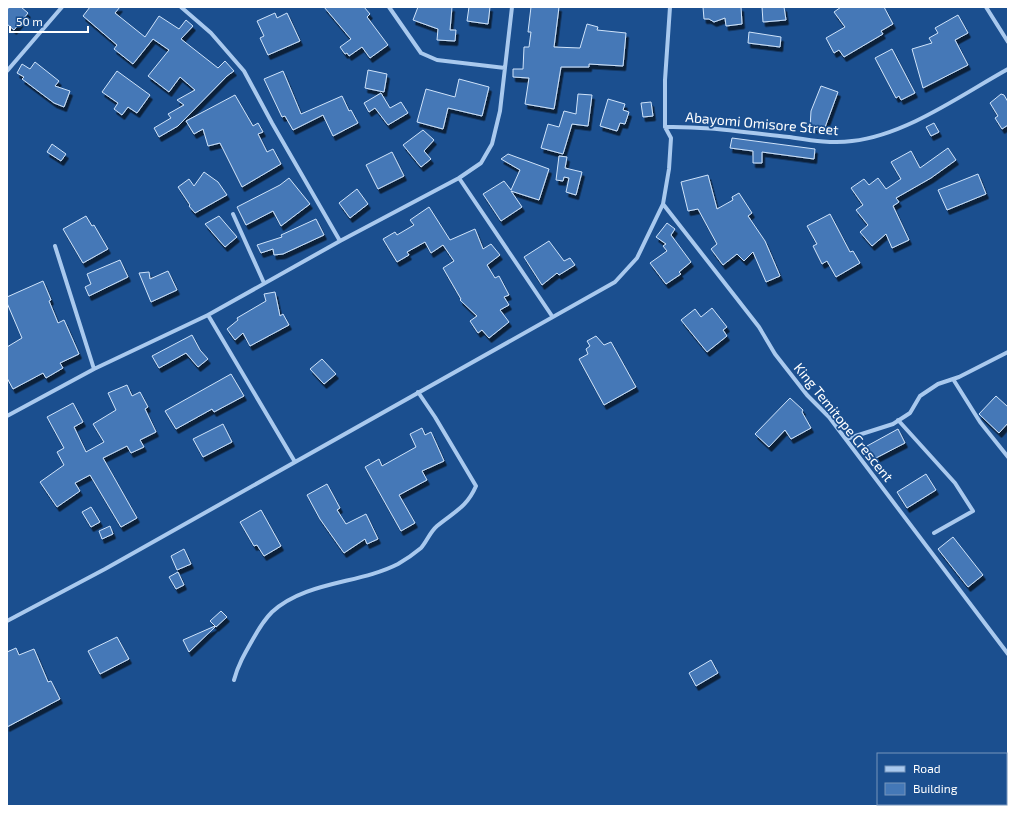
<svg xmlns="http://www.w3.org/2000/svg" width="1015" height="813" font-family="'Exo 2',sans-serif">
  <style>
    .building { fill: #4478b7; stroke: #cfe3fa; filter: url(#shadow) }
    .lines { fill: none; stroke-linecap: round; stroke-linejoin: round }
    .minor { stroke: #a9c9ee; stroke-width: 4 }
    .labels { text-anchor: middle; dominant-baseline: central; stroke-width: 3.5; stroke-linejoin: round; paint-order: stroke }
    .street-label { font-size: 14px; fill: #fff; stroke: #1b4f8f }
  </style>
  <defs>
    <filter id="shadow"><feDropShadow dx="2.5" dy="4.5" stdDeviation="0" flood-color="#0009"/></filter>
  </defs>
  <rect width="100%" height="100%" fill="#1b4f8f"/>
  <path class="building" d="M9 7H21L28 13 14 30 7 24V10Z
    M90 7H120L115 13 145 37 159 16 179 29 186 20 193 26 181 39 218 68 225 61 234 71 227 76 178 126 159 137 154 128 171 118 168 114 184 105 177 100 195 90 180 77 169 92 148 76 169 50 153 39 133 64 114 49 117 45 83 16Z
    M324 7H364L370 14 367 17 388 45 370 58 362 47 349 56 347 53 345 54 340 47 351 39Z
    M418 7H452L450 30H456L455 41 437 40 438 29 413 20Z
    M469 7H490L488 24 467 21Z
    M531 7H559L554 47 580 48 587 24 598 27 597 30 626 33 623 66 589 64V67H561L554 109 525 104 529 78 513 77V69H523L524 47H529L531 32H528Z
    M703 7H741L742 24 726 26 725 18 714 22 709 19H704Z
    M762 7H784L786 20 763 22Z
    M841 7H884L893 24 881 31 883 34 844 57 839 50 834 53 826 38 845 27 834 12Z
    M275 13 277 18 287 13 300 41 268 55 260 38 264 36 257 21Z
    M958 15 968 33 955 40 968 65 923 88 912 49 932 43 929 38 938 33 935 28Z
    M749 32 781 37 780 47 748 43Z
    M892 49 915 93 901 100 899 96 896 98 875 58Z
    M35 62 59 81 55 86 70 91 64 107 54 103 22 79 24 77 17 73 22 64 30 69Z
    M368 70 387 74 384 92 365 88Z
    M117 71 150 95 137 113 128 107 122 115 114 109 118 103 102 92Z
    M283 71 301 114 342 96 349 111 351 110 358 123 333 136 323 115 293 130 285 116 282 117 264 79Z
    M459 79 489 87 482 116 448 108 443 129 417 122 426 89 455 97Z
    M821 86 838 92 824 130 810 128 811 111Z
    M381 93 390 108 401 102 408 113 388 125 375 108 369 112 364 103Z
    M578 94 592 95 588 126 572 124 563 154 541 148 548 124 559 127 564 111 576 114Z
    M1001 94 1004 95 1008 102V125L1002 129 995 118 998 116 990 103Z
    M235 95 253 126 258 123 263 132 258 134 267 152 273 149 281 164 242 187 220 143 208 146 203 129 194 134 186 121Z
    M608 99 625 104 623 110 629 112 625 124 620 123 617 131 600 126Z
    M651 102 653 116 643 117 641 103Z
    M934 123 939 132 931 136 926 127Z
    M423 130 434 140 424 151 431 159 421 167 403 145Z
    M732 138 815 149 814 159 762 152V163H753V151L730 148Z
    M52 144 66 154 61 161 47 152Z
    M948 148 956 160 931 178 896 198 899 202 893 206 909 240 892 248 886 234 872 246 860 232 868 225 856 210 863 205 851 188 864 179 869 185 878 178 886 189 901 179 891 162 911 151 920 168Z
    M392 152 404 176 378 189 366 165Z
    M508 154 549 169 539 200 511 191 522 207 501 221 483 194 504 181 511 190 520 170 501 159Z
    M559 156 567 157 565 168 582 172 576 195 566 192 569 178 564 177 563 181 556 180Z
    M204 172 218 182 227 195 195 213 189 206 190 205 178 187 189 179 194 186Z
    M978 174 986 194 947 210 938 190Z
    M708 175 717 209 733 200 732 197 739 193 752 213 748 216 765 241 780 276 766 282 753 252 744 261 737 254 723 265 711 249 717 244 698 209 688 211 681 182Z
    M289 178 310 204 281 226 273 211 246 225 237 207 280 185Z
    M357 189 368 204 350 218 339 203Z
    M429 207 450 240 475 229 483 249 491 244 500 255 487 265 495 278 499 276 509 295 504 297 509 305 500 310 509 322 489 338 482 330 478 333 470 321 477 316 460 300 461 299 443 268 454 261 443 245 431 253 425 242 407 252 409 255 397 262 383 239 395 232 397 235 414 225 410 220Z
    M830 214 850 252 853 251 860 263 836 277 827 261 822 264 813 246 817 244 807 226Z
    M86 216 92 226 94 225 108 249 83 263 63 229Z
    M219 216 237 237 225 247 205 224Z
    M316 219 324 235 283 254 274 255 273 249 261 253 257 245 282 237 281 235Z
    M667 223 675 229 671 235 691 262 679 272 681 274 666 284 650 263 667 251 663 246 666 244 656 237Z
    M549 241 564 261 570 258 575 265 559 275 557 273 542 285 524 257Z
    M120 260 128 277 89 296 85 287 91 284 87 274Z
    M168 271 177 290 151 302 139 273 149 272 150 279Z
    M43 281 51 300 49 301 58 323 64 320 79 354 60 363 63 368 46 378 43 373 13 389 7 378V347L22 338 7 303V297Z
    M275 292 280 316 283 314 289 325 250 346 243 333 235 340 227 329 238 320 237 318 266 301 264 294Z
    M712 308 727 327 723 330 727 336 707 352 681 320 695 309 701 317Z
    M192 335 200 350 208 359 198 367 186 353 159 368 152 356Z
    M596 336 604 345 611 342 636 387 604 405 579 359 588 354 586 349 590 346 587 341Z
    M322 359 336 374 324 384 310 369Z
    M231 374 244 396 214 412 212 409 176 429 165 411Z
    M127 385 132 396 140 392 148 407 145 409 156 432 140 440 144 447 131 453 127 446 103 458 137 518 121 527 90 475 75 483 80 491 57 507 40 482 64 465 57 452 64 448 47 417 73 403 83 422 74 427 86 452 104 442 93 424 116 410 108 393Z
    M996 396 1008 407V423L999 433 979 414Z
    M790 398 803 410 802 412 811 428 791 439 785 430 769 447 755 434Z
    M223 424 232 442 203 457 193 439Z
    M422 428 425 435 431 432 444 461 422 471 427 480 399 495 415 523 401 531 365 467 379 459 382 466 416 447 410 434Z
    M898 429 905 443 874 459 867 446Z
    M926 474 936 490 907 508 897 492Z
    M327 484 340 508 337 510 346 524 366 514 378 539 367 544 365 539 344 553 320 519 307 495Z
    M91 507 100 522 91 527 82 512Z
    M261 510 281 546 264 556 257 545 254 546 240 522Z
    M110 526 113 534 102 539 99 531Z
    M953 537 983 575 968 587 938 549Z
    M184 549 191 564 177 570 171 556Z
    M178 572 184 585 176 589 169 577Z
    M221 611 227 617 216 627 210 621Z
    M215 626V627L189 652 183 640Z
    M117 637 129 659 100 674 88 651Z
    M16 648 19 655 34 649 48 682 51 681 60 699 7 727V652Z
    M711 660 718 673 696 686 689 673Z"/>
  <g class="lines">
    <path class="minor" d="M181 7 211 33 244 71 272 123 340 241
      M389 7 421 53 437 60 505 68
      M986 7 1008 42
      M7 71 62 7
      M665 127C707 126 748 133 789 137 809 140 832 144 852 141 906 135 961 95 1008 69
      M459 178 552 316
      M663 204 759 327 775 354 807 395 829 417 1008 654
      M233 214 264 283
      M55 246 94 369
      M208 315 295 462
      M953 379 980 422 1008 457
      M7 416 94 369 208 315 340 241 459 178 481 163 492 144 500 111 512 7
      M898 420 955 483 973 511 934 533
      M846 439 893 424 910 413 920 396 938 384 959 377 1008 352
      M7 621 105 569 615 282 637 258 663 204 669 169 671 138 665 127V80L670 7
      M234 680C238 665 245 653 253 639 258 630 264 620 272 612 306 581 359 584 398 564 405 560 415 553 421 548 427 541 430 532 437 526 454 512 467 507 476 486L435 417 418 392"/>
  </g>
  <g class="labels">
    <g class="street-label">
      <text transform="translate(762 123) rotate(5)">Abayomi Omisore Street</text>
      <text transform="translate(844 422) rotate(51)">King Temitope Crescent</text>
    </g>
  </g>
  <rect width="1015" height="813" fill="none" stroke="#ffffff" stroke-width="16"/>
  <rect x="877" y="753" width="130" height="52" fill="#1b4f8f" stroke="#7695bc"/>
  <rect x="885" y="766" width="20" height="6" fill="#a9c9ee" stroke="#7695bc"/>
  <text x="913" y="773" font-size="12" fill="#ffffff">Road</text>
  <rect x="885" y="783" width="20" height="12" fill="#4478b7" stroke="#7695bc"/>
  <text x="913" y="793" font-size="12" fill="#ffffff">Building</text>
  <path d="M10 26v6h78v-6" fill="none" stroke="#ffffff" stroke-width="2"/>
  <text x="16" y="26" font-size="12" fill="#ffffff" stroke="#1b4f8f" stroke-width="3" paint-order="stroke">50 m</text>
</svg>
